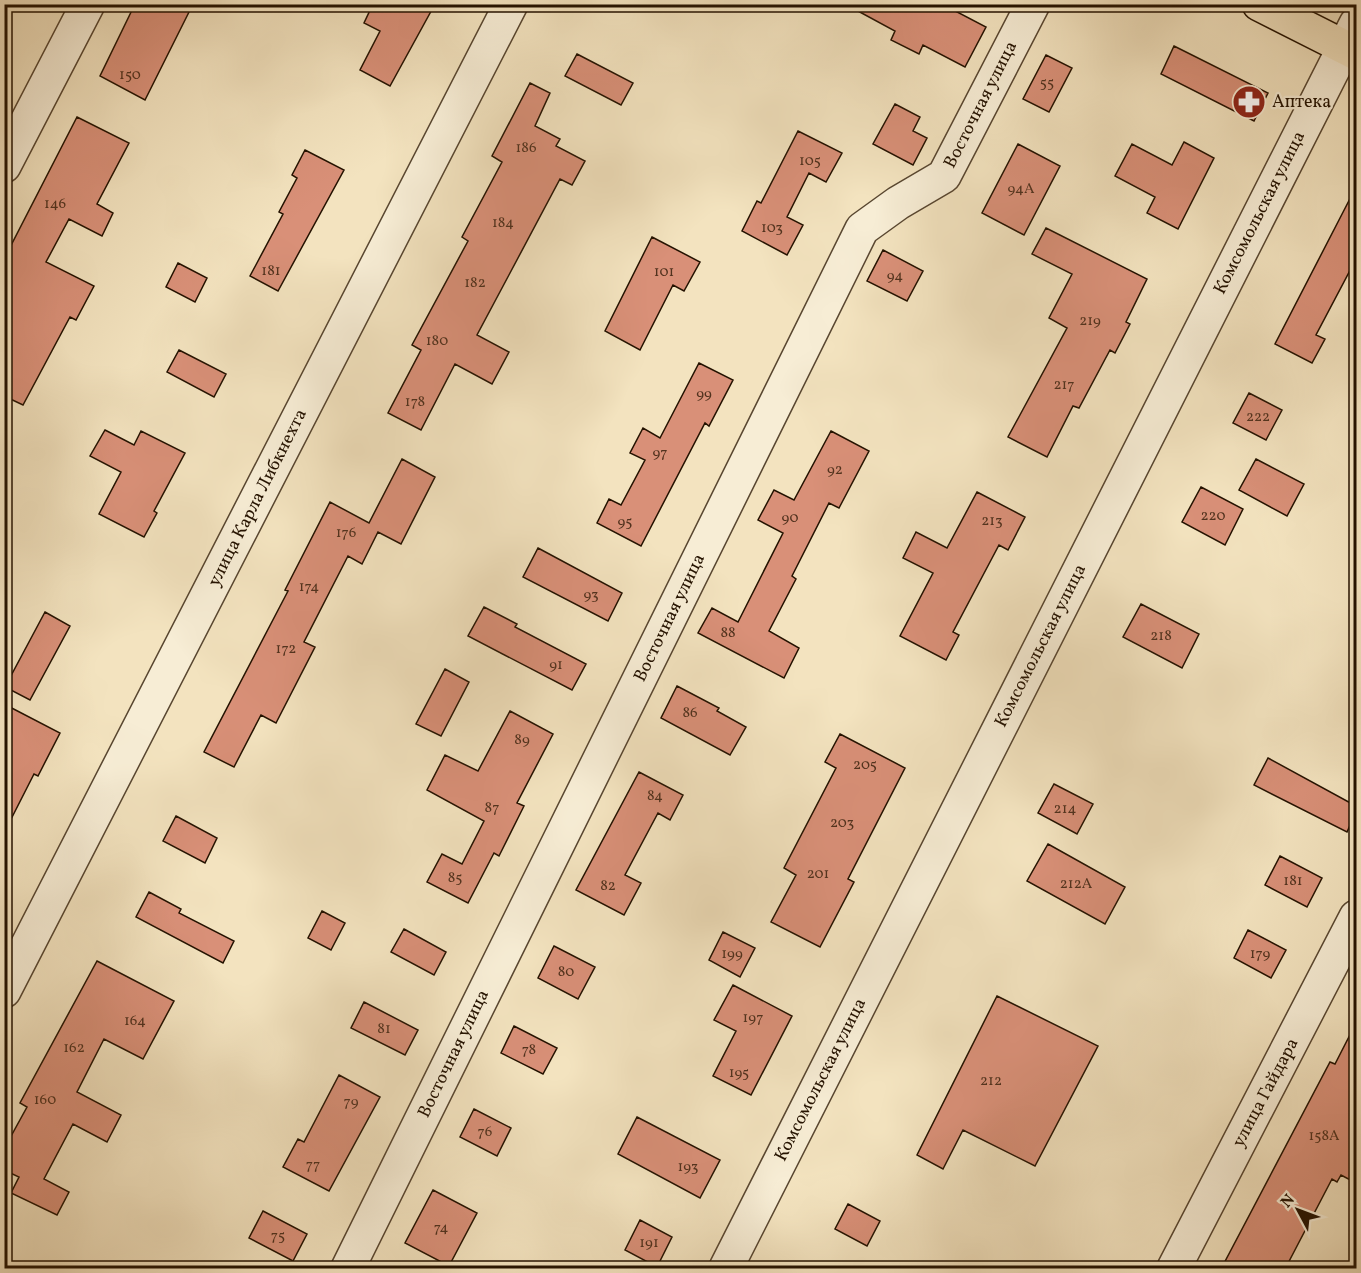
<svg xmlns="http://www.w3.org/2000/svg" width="1361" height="1273" font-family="Vollkorn,serif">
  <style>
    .building { fill: #d99078; stroke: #241200; stroke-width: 1.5 }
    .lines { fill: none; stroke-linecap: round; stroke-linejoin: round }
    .minor-casing { stroke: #584630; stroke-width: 36 }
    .major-casing { stroke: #241200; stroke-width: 36 }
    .minor { stroke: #f7edd5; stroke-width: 33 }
    .major { stroke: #f3e3bf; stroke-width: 33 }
    .labels { text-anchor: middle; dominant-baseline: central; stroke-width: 4.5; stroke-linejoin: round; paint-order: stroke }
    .number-label { font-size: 15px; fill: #51321e }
    .poi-label { font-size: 18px; fill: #241200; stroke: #f7edd5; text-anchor: start }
    .street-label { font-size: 18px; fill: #241200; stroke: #f7edd5 }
  </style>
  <rect width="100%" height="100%" fill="#f3e3bf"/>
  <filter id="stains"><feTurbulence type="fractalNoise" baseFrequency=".00333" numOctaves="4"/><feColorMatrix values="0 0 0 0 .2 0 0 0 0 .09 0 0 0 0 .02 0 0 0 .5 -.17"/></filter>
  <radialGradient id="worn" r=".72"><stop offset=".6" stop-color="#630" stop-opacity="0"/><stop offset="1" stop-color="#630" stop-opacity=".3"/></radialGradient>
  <path class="building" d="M135 4H193L145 100 100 76Z
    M373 4H435L390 86 360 70 380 31 364 23Z
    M845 4H942L986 27 965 67 923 45 919 54 891 40 895 31Z
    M1174 46 1268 93 1254 121 1161 74Z
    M577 54 633 83 621 105 565 76Z
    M1046 55 1072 68 1049 112 1023 99Z
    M530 83 550 93 535 126 560 139 556 146 585 161 572 185 560 179 477 335 509 352 492 384 455 364 421 430 388 413 421 350 412 345 468 241 462 237 502 162 492 156Z
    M895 104 920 117 913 131 927 138 913 165 873 144Z
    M77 117 129 143 97 204 113 213 102 236 69 219 46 262 94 286 76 320 70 317 23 405 4 396V259Z
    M798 131 842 153 826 182 809 173 787 217 803 225 787 255 742 231 757 201 761 203Z
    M1184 142 1214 158 1178 229 1147 213 1155 197 1115 176 1132 144 1172 165Z
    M1018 144 1060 166 1024 235 982 213Z
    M305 150 344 170 278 291 250 276 283 214 279 212 297 178 292 175Z
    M1356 187V259L1316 335 1325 339 1312 363 1275 344Z
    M1046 228 1147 279 1126 322 1130 324 1115 353 1110 350 1079 408 1073 406 1047 457 1008 437 1067 328 1049 318 1072 274 1032 254Z
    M652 237 700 262 684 291 673 285 640 350 605 331Z
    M883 250 923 271 907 301 867 281Z
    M178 263 207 278 195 302 166 287Z
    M179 350 226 374 214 397 167 372Z
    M699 363 733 380 709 426 705 423 641 546 597 523 609 499 621 505 645 460 630 453 643 428 660 438Z
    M1249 393 1282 410 1266 440 1233 423Z
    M105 430 134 445 141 431 185 453 154 511 157 513 144 537 99 514 121 472 90 456Z
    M831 431 869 451 839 508 829 503 792 576 796 579 769 631 799 648 784 678 698 633 712 608 738 622 783 533 758 520 774 490 794 500Z
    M402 459 435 477 401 544 378 532 362 564 348 556 304 642 315 647 276 723 261 715 234 767 204 752 288 591 285 590 330 502 369 523Z
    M1256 459 1304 484 1287 516 1239 490Z
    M1201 487 1243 509 1225 545 1182 522Z
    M977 492 1025 517 1008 550 999 545 953 632 959 635 946 660 900 636 933 573 903 558 916 532 947 548Z
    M538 548 622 593 608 621 523 577Z
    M1141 604 1199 634 1182 668 1123 637Z
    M484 607 517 624 515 627 586 664 572 690 468 636Z
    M45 612 70 626 30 700 5 687Z
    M445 669 469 682 441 736 416 724Z
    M677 686 719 708 717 711 746 727 730 755 661 718Z
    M4 704 60 733 38 776 34 774 4 833Z
    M510 711 553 734 517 803 524 806 499 856 494 853 468 903 427 882 442 854 462 864 484 821 427 790 445 755 478 771Z
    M840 734 905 768 848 879 854 882 820 947 771 922 796 875 784 868 836 768 825 762Z
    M1268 758 1356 806V812L1347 832 1254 785Z
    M639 772 683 795 670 820 658 813 625 875 641 883 624 915 576 890Z
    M1054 784 1093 804 1077 834 1038 813Z
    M176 816 217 838 205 863 163 841Z
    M1048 844 1125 887 1105 924 1027 881Z
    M1280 856 1322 878 1307 907 1265 885Z
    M149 892 181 909 179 913 234 941 223 963 136 917Z
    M322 911 345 923 331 950 308 938Z
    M404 929 446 952 434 975 391 952Z
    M1248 930 1286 950 1271 978 1234 958Z
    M723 932 755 948 740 977 709 960Z
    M554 946 595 967 578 999 538 978Z
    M97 961 174 1001 143 1059 104 1039 77 1092 121 1115 107 1142 73 1124 44 1179 69 1192 57 1215 11 1193 19 1177 4 1170V1149L27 1107 20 1103Z
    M733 985 792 1016 751 1095 713 1076 736 1031 714 1020Z
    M997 996 1098 1046 1035 1166 963 1130 943 1169 917 1155Z
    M364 1002 418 1030 405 1055 351 1028Z
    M1356 1023V1183L1341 1175 1337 1182 1332 1179 1285 1269H1221L1330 1062 1335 1064Z
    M514 1026 557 1048 543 1074 501 1053Z
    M339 1075 380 1097 329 1191 283 1167 298 1139 304 1142Z
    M474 1109 511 1128 497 1156 460 1137Z
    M637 1117 720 1160 700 1198 618 1154Z
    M433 1190 477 1213 449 1266 405 1243Z
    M848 1204 880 1221 867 1246 835 1229Z
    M263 1211 307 1234 293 1261 249 1238Z
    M640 1220 672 1237 657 1267 625 1250Z"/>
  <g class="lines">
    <g class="minor-casing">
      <path id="minor" d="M4 166 88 4
        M4 991 511 4
        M348 1268 862 229 898 203 944 176 1033 4
        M726 1268 1356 24
        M1174 1268 1356 917"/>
    </g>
    <g class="major-casing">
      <path id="major" d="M1259 4 1356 53"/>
    </g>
    <use href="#minor" class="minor"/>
    <use href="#major" class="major"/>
  </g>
  <defs>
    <g id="pharmacy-disc" transform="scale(1.725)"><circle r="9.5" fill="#8f2418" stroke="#f7edd5"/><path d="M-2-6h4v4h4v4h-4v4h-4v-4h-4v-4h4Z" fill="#fff"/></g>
  </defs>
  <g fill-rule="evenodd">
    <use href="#pharmacy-disc" x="1249" y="102"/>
  </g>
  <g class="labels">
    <g class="number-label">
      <text x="130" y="75">150</text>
      <text x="1047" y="83">55</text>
      <text x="526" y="148">186</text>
      <text x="810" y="161">105</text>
      <text x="1021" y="189">94А</text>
      <text x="55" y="204">146</text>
      <text x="503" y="223">184</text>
      <text x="772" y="228">103</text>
      <text x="271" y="271">181</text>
      <text x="664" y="272">101</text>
      <text x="895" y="276">94</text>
      <text x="475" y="283">182</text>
      <text x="1090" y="321">219</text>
      <text x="437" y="341">180</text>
      <text x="1064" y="385">217</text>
      <text x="704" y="394">99</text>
      <text x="415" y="402">178</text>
      <text x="1258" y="417">222</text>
      <text x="660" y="453">97</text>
      <text x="835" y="470">92</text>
      <text x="1213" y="516">220</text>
      <text x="790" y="518">90</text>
      <text x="992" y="521">213</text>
      <text x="625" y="522">95</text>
      <text x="346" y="533">176</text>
      <text x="309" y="587">174</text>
      <text x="591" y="595">93</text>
      <text x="728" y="633">88</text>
      <text x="1161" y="636">218</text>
      <text x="286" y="649">172</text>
      <text x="556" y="665">91</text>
      <text x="690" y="713">86</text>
      <text x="522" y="740">89</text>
      <text x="865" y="765">205</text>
      <text x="655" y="796">84</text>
      <text x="492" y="808">87</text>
      <text x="1065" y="809">214</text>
      <text x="842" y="823">203</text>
      <text x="818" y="874">201</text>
      <text x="455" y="878">85</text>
      <text x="1293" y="881">181</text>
      <text x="1076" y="884">212А</text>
      <text x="608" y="886">82</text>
      <text x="732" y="954">199</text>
      <text x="1260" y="954">179</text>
      <text x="566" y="972">80</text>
      <text x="753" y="1018">197</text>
      <text x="135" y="1021">164</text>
      <text x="384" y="1029">81</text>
      <text x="74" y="1048">162</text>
      <text x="529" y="1050">78</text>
      <text x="739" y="1073">195</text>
      <text x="991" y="1081">212</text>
      <text x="45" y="1100">160</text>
      <text x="351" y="1102">79</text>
      <text x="485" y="1132">76</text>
      <text x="1324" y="1136">158А</text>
      <text x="313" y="1165">77</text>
      <text x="688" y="1167">193</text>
      <text x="441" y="1228">74</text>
      <text x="278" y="1236">75</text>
      <text x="649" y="1243">191</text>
    </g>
    <g class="poi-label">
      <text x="1272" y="102">Аптека</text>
    </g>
    <g class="street-label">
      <text transform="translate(981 105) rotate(-63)">Восточная улица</text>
      <text transform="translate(1260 213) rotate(-63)">Комсомольская улица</text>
      <text transform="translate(258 498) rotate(-63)">улица Карла Либкнехта</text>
      <text transform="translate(670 618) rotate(-64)">Восточная улица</text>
      <text transform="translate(1041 646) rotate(-63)">Комсомольская улица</text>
      <text transform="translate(454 1054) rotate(-64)">Восточная улица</text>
      <text transform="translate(821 1080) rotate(-63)">Комсомольская улица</text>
      <text transform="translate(1266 1093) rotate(-62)">улица Гайдара</text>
    </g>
  </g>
  <rect width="1361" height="1273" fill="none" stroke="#f3e3bf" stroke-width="24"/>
  <rect x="6" y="6" width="1349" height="1261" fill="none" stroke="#241200" stroke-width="3"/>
  <rect x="12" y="12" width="1337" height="1249" fill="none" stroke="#241200" stroke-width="1.5"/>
  <g transform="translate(1298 1210) rotate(311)" stroke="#f7edd5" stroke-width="4.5" paint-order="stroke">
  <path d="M0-4.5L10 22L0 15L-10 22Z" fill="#241200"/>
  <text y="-9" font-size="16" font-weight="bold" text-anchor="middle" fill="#241200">N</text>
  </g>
  <rect width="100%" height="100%" filter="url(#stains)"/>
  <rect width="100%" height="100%" fill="url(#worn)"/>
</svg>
